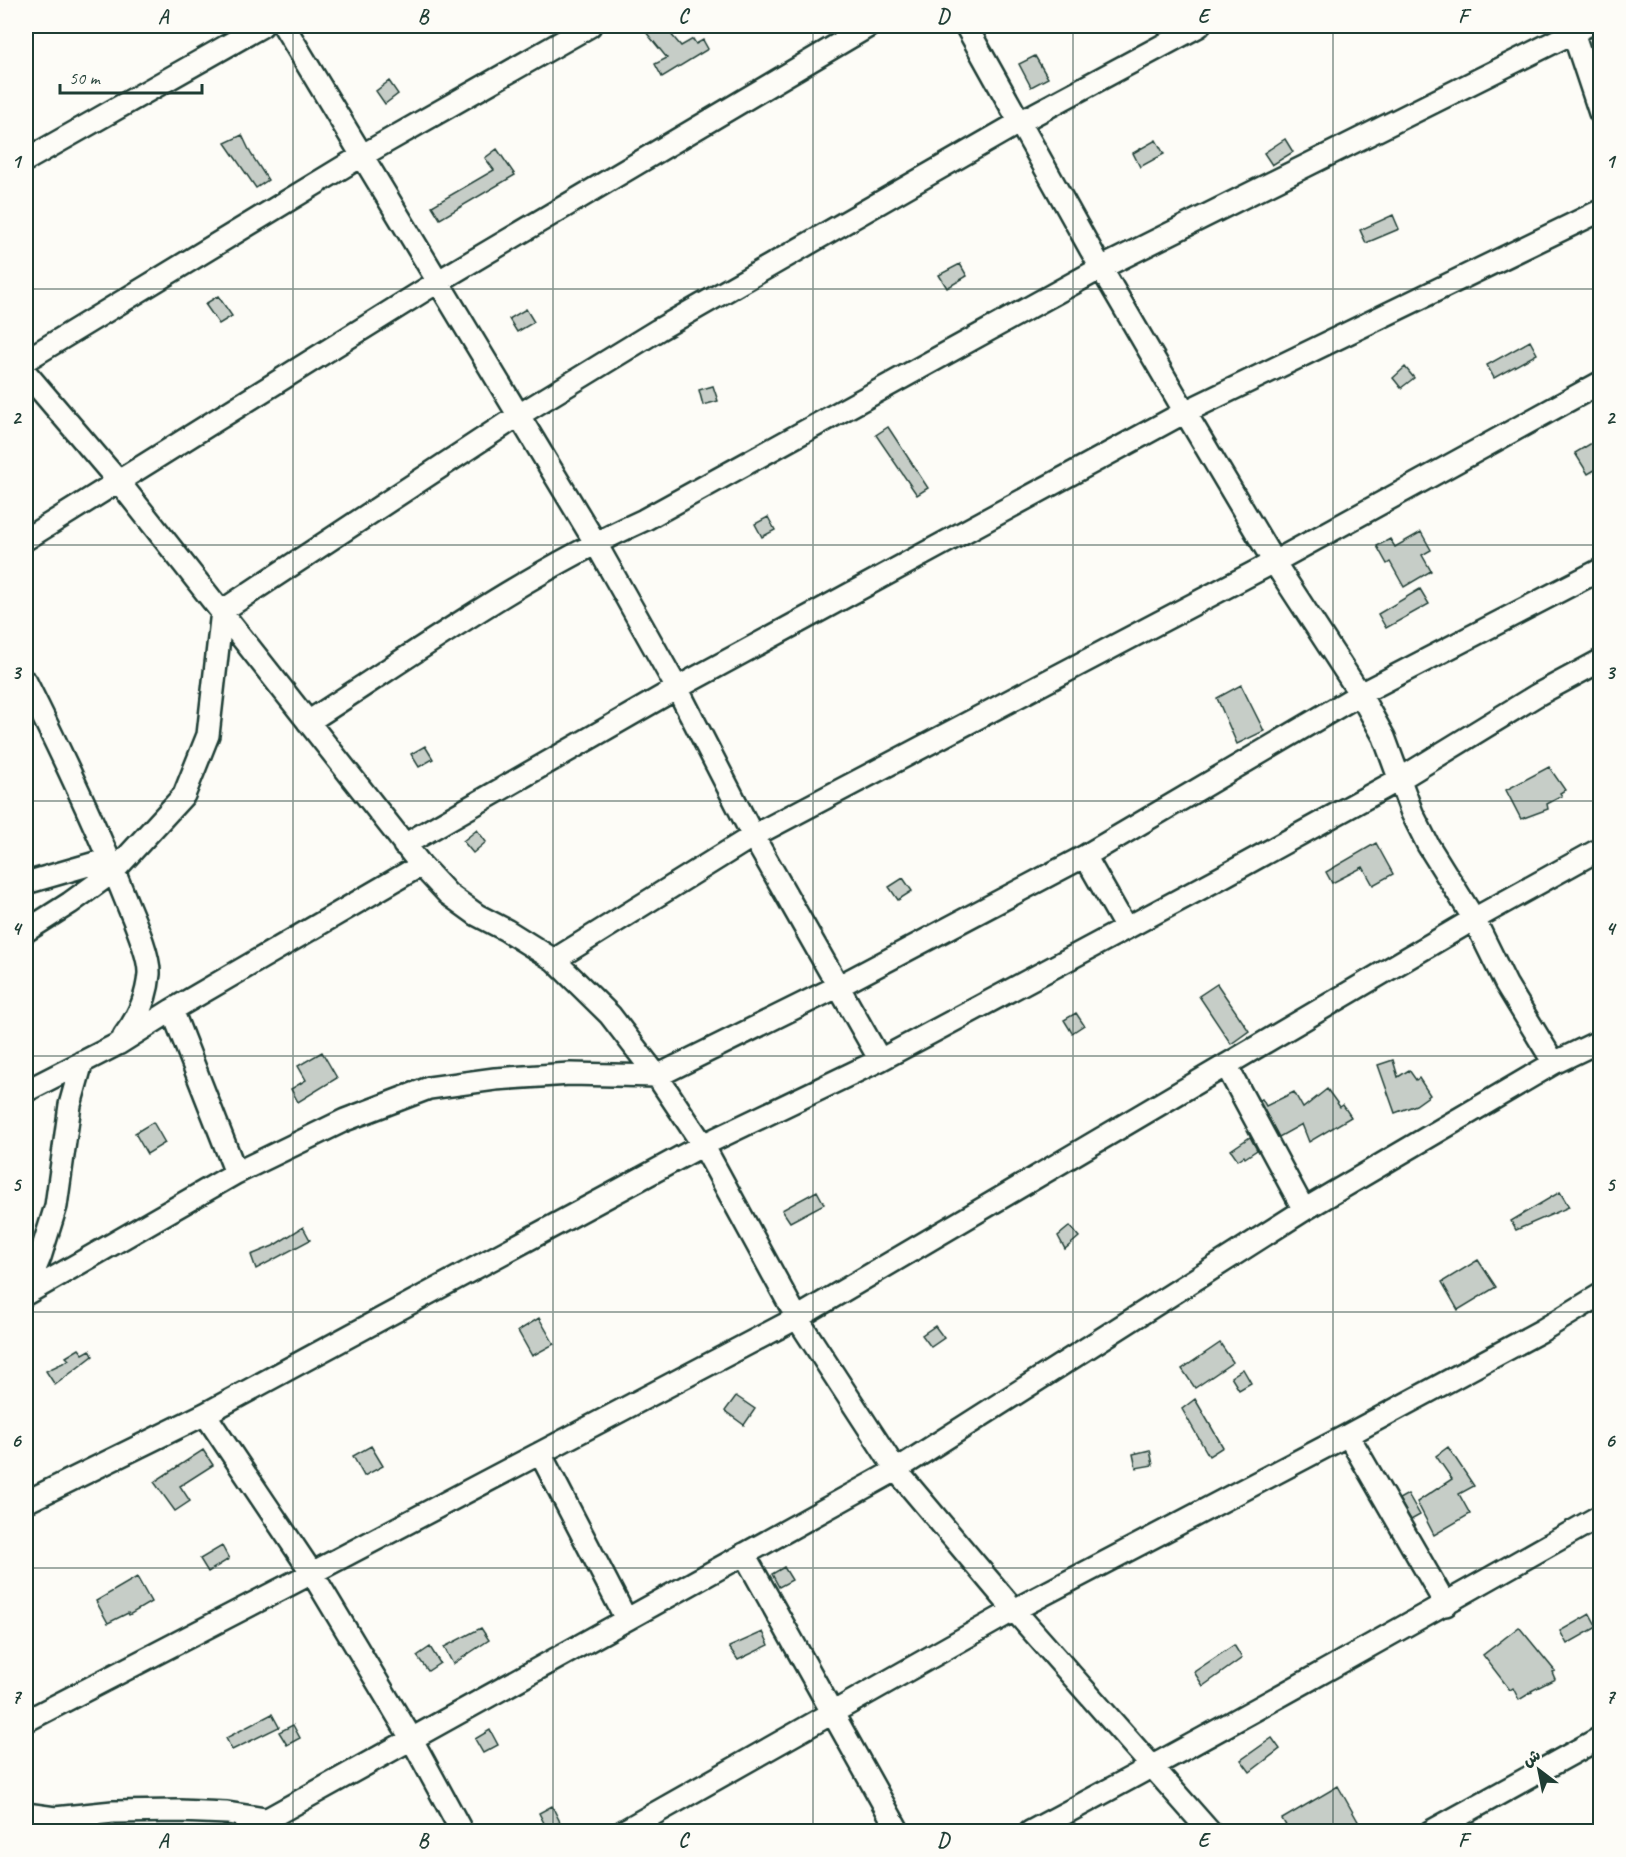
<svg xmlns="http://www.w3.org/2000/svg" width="1626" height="1857" font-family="Caveat,'Playpen Sans Arabic',sans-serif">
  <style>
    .building { fill: #c6cdc7; stroke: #1f3d34; stroke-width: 1.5 }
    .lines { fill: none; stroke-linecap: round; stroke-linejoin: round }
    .minor-casing { stroke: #1f3d34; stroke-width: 26 }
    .minor { stroke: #fdfcf7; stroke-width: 21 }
    .grid { fill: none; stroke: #1f3d34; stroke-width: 1.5; stroke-opacity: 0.55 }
    .neatline { fill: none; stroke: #1f3d34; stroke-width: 2 }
    .grid-label { font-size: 20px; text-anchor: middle; font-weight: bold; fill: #1f3d34 }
  </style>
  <rect width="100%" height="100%" fill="#fdfcf7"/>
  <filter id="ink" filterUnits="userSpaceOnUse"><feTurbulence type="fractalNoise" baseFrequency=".0167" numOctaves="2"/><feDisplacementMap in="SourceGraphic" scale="12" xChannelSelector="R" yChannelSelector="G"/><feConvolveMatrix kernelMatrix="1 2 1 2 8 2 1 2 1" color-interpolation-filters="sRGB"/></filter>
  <g filter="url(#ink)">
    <path class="building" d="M641 26H664L681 46 693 39 696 44 703 40 708 49 662 77 655 64 667 58Z
      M1035 56 1048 78 1031 87 1019 64Z
      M389 81 398 94 385 104 376 91Z
      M242 135 251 154 268 180 256 188 225 143Z
      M1285 139 1293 152 1272 165 1264 153Z
      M1156 140 1164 154 1140 167 1133 153Z
      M497 149 515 175 440 219 432 206 494 170 485 158Z
      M1393 215 1399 229 1366 243 1360 230Z
      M960 264 967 276 947 288 939 275Z
      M218 296 232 316 219 324 205 304Z
      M526 309 534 322 517 332 509 319Z
      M1530 341 1537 354 1494 378 1487 365Z
      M1405 367 1414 378 1401 388 1393 378Z
      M713 386 718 401 703 405 699 390Z
      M888 427 928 488 917 495 876 435Z
      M1600 438V467L1588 474 1575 453Z
      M768 517 775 530 762 537 755 524Z
      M1421 532 1431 550 1422 555 1431 571 1404 587 1390 562 1387 564 1377 546 1390 539 1395 547Z
      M1420 589 1429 604 1386 628 1378 614Z
      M1241 685 1264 731 1237 744 1217 698Z
      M425 746 433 759 419 767 411 754Z
      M1549 767 1565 790 1560 793 1562 796 1547 804 1548 809 1521 819 1506 790Z
      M477 830 486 842 473 853 463 841Z
      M1376 843 1393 874 1373 885 1363 867 1332 883 1326 872Z
      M903 878 912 891 898 900 889 887Z
      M1217 984 1249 1031 1231 1044 1199 996Z
      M1076 1013 1084 1025 1072 1033 1064 1020Z
      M322 1052 337 1078 298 1102 291 1089 306 1080 298 1066Z
      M1393 1060 1398 1077 1409 1070 1416 1080 1419 1078 1430 1095 1416 1105 1395 1113 1378 1065Z
      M1327 1089 1340 1107 1343 1105 1351 1117 1309 1142 1302 1124 1279 1137 1259 1100 1262 1099 1266 1106 1294 1092 1303 1108Z
      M153 1122 165 1143 147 1154 135 1133Z
      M1250 1137 1257 1150 1245 1158 1244 1156 1238 1160 1231 1150Z
      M817 1191 824 1204 790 1222 782 1210Z
      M1560 1192 1569 1207 1516 1230 1511 1221Z
      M1070 1226 1079 1237 1065 1249 1058 1236Z
      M303 1227 310 1240 256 1269 251 1255 273 1246Z
      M1478 1260 1496 1287 1458 1310 1442 1282Z
      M539 1318 554 1344 532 1356 518 1331Z
      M935 1326 944 1338 931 1347 922 1335Z
      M1220 1343 1233 1362 1195 1388 1182 1369Z
      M79 1349 83 1354 90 1350 93 1356 55 1385 46 1371 69 1360 66 1357Z
      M1243 1369 1251 1383 1239 1390 1231 1377Z
      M736 1396 755 1409 744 1425 725 1411Z
      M1195 1399 1223 1447 1209 1456 1182 1409Z
      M371 1446 383 1466 364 1476 353 1456Z
      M1448 1447 1474 1486 1459 1494 1470 1514 1434 1535 1417 1502 1452 1479 1436 1456Z
      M203 1450 213 1465 180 1486 190 1501 175 1511 154 1482Z
      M1150 1450 1153 1465 1136 1468 1133 1454Z
      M1408 1494 1420 1515 1411 1520 1399 1499Z
      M222 1546 229 1559 208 1572 200 1559Z
      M784 1567 792 1580 779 1587 772 1574Z
      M137 1577 151 1602 129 1615 128 1613 108 1623 96 1601Z
      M1590 1614 1597 1627 1567 1644 1560 1631Z
      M1519 1627 1555 1671 1552 1672 1555 1679 1531 1691 1532 1692 1519 1700 1513 1688 1510 1690 1483 1655Z
      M481 1628 489 1640 453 1664 444 1647Z
      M763 1632 769 1645 738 1660 729 1647Z
      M1234 1645 1242 1658 1203 1686 1194 1672Z
      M430 1647 440 1663 428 1671 417 1656Z
      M272 1714 279 1727 232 1750 226 1738Z
      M293 1725 300 1738 287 1745 279 1732Z
      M490 1730 498 1745 483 1753 475 1739Z
      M1272 1738 1280 1749 1250 1772 1241 1760Z
      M1338 1786 1364 1832H1290L1282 1819Z
      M552 1806 560 1822 547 1829 539 1813Z"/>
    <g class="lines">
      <g class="minor-casing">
        <path id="minor" d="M284 26 595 542 677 688 753 836 880 1060
          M966 26 1101 268 1185 412 1274 562 1360 694 1384 737 1412 813 1428 845 1474 919 1506 984 1554 1063
          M1571 26 1600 113
          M26 160 262 26
          M26 360 363 155 590 26
          M26 373 119 482 421 865 448 894 477 915 506 930 554 960 610 1015 657 1076 703 1145 797 1318 896 1470 1014 1610 1210 1832
          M26 539 439 281 869 26
          M26 682C62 754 97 828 127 903 134 920 150 956 149 974 147 997 138 1018 124 1036
          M308 722C418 651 525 574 644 520L1101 268 1586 26
          M404 845 677 688 1185 412 1600 211
          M1085 856 1126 928
          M26 883 109 859
          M26 931 70 903 114 871 184 795 208 735 222 611 519 415 658 330 1020 122 1199 26
          M554 960 753 836 1274 562 1600 383
          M172 1010 236 1173
          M1226 1065 1304 1210
          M26 1091 118 1044 172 1010 421 865
          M26 1290 40 1257 56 1206 70 1105 82 1062
          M26 1294 236 1173 345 1120 429 1088 495 1079 570 1074 657 1076 839 986 1085 856 1360 694 1600 570
          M205 1414 312 1573 411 1738 462 1832
          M1348 1435 1446 1605
          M540 1453 626 1619
          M26 1502 205 1414 703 1145 880 1060 1222 877 1400 779 1537 695 1600 661
          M744 1554 899 1832
          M26 1721 312 1573 797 1318 1474 919 1600 849
          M26 1814 55 1818 113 1812 179 1811 227 1813 265 1819
          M244 1832 896 1470 1304 1210 1554 1063 1600 1041
          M622 1832 1014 1610 1348 1435 1541 1331 1600 1295
          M1030 1832C1222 1730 1411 1623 1600 1516
          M1430 1832 1600 1738"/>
      </g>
      <use href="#minor" class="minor"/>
    </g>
  </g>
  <path class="grid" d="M293 26V1832M553 26V1832M813 26V1832M1073 26V1832M1333 26V1832M26 289H1600M26 545H1600M26 801H1600M26 1056H1600M26 1312H1600M26 1568H1600"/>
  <rect width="1626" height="1857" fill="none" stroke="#fdfcf7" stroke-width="66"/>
  <g transform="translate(1539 1770) rotate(328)" stroke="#fdfcf7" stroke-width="4.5" paint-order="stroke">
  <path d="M0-4.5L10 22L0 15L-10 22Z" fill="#1f3d34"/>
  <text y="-9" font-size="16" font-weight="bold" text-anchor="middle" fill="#1f3d34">ش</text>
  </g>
  <path d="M60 84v9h142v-9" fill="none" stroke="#1f3d34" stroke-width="3"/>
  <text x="69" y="84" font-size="18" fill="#1f3d34" stroke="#fdfcf7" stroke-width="4.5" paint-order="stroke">50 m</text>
  <rect x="33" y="33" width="1560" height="1791" class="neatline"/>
  <g class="grid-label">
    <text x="163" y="23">A</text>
    <text x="423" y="23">B</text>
    <text x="683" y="23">C</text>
    <text x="943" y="23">D</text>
    <text x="1203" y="23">E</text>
    <text x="1463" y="23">F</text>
    <text x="16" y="168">1</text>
    <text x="1610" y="168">1</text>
    <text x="16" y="424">2</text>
    <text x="1610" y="424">2</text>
    <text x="16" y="679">3</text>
    <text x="1610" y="679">3</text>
    <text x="16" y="935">4</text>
    <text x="1610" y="935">4</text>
    <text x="16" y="1191">5</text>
    <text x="1610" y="1191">5</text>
    <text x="16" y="1447">6</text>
    <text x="1610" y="1447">6</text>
    <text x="16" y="1703">7</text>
    <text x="1610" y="1703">7</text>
    <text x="163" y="1847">A</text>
    <text x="423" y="1847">B</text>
    <text x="683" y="1847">C</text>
    <text x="943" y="1847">D</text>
    <text x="1203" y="1847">E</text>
    <text x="1463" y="1847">F</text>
  </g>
</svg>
